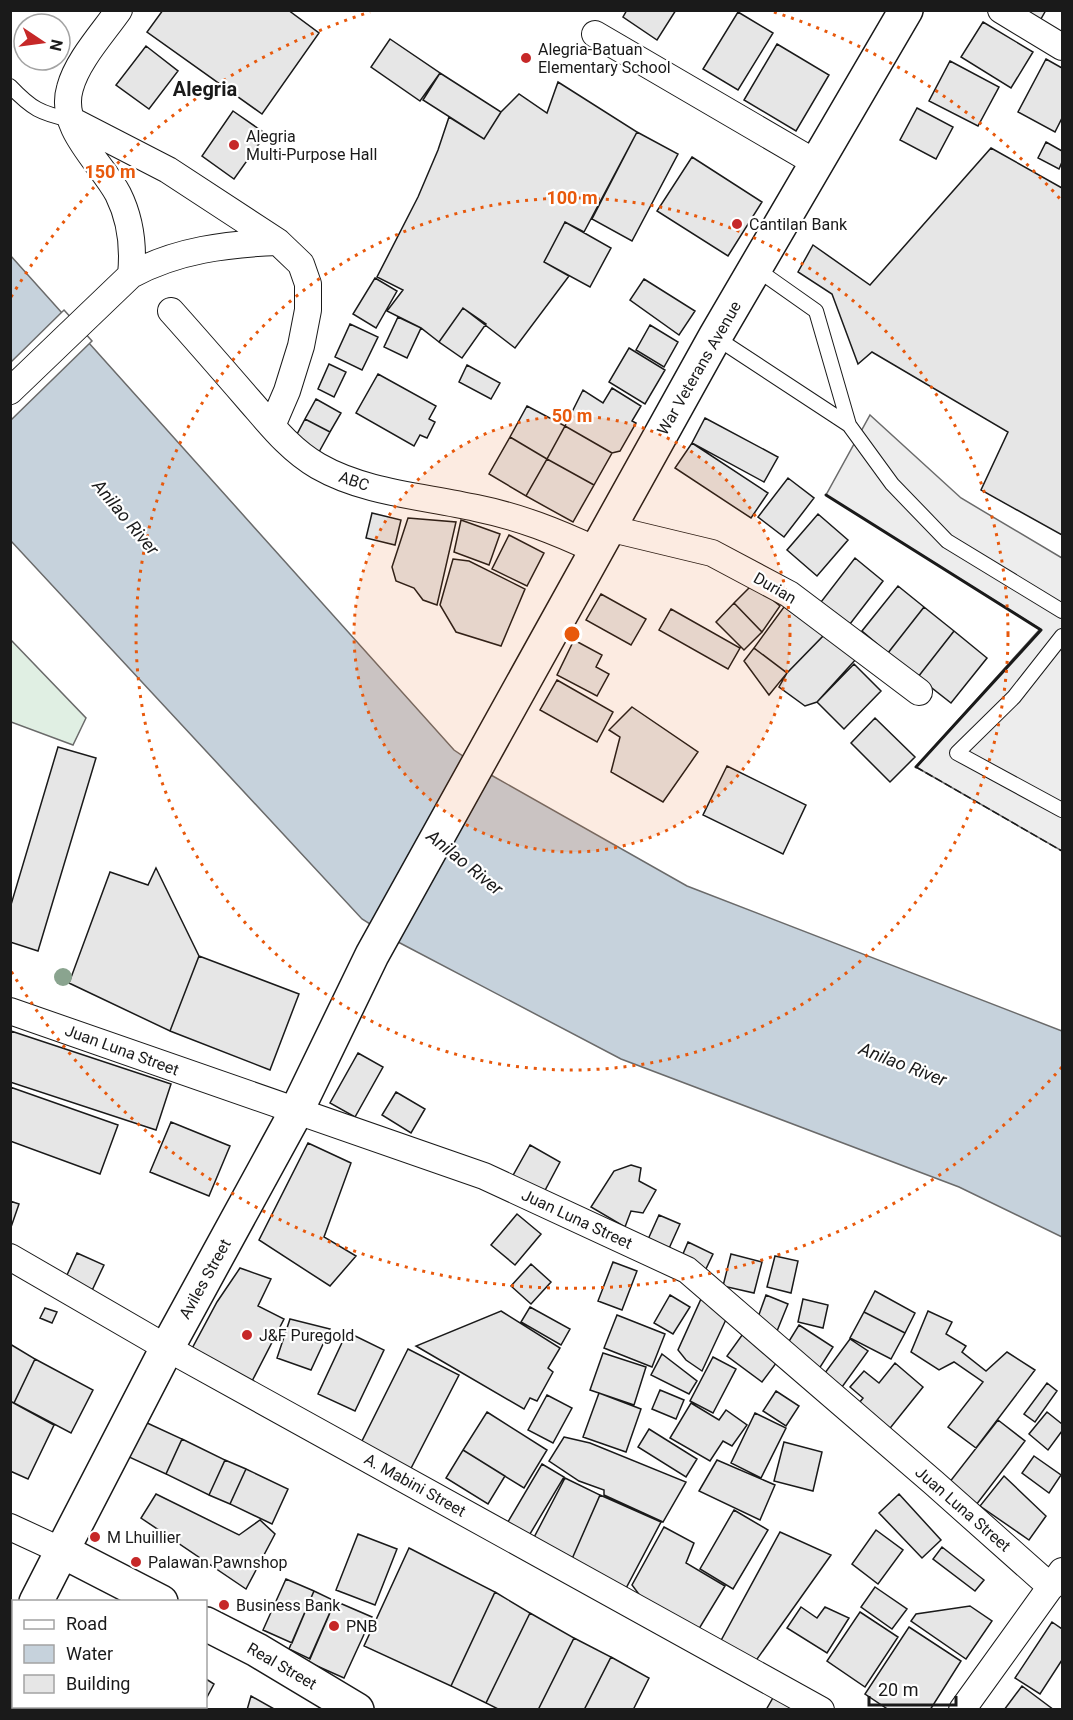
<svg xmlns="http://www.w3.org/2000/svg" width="1073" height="1720" font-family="Roboto,sans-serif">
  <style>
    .green { fill: #e0efe3; stroke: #6a6a6a; stroke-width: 1.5 }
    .parking { fill: #ededed; stroke: #6a6a6a; stroke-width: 1.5 }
    .water { fill: #c6d2dc; stroke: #6a6a6a; stroke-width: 1.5 }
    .pier { fill: #fff; stroke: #6a6a6a; stroke-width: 1.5 }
    .building { fill: #e6e6e6; stroke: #1a1a1a; stroke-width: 1.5 }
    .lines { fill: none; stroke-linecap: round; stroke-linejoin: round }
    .lane-casing { stroke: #1a1a1a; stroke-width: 16 }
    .street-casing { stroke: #1a1a1a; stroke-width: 28 }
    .secondary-casing { stroke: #1a1a1a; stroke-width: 36 }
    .highway-casing { stroke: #1a1a1a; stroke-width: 36 }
    .lane { stroke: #fff; stroke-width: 14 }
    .street { stroke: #fff; stroke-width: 26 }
    .secondary { stroke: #fff; stroke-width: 33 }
    .highway { stroke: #fff; stroke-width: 33 }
    .fence { stroke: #1a1a1a; stroke-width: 1.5; stroke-dasharray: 8 3; stroke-linecap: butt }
    .wall { stroke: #1a1a1a; stroke-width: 3 }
    .tree { fill: #8aa48f }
    .ring { fill: none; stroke: #e8590c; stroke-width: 3; stroke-dasharray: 3 6 }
    .poi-dot { fill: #c62828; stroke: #fff; stroke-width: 2 }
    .labels { text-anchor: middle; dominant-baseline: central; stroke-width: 4.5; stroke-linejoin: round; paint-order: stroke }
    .poi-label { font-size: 16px; fill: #1a1a1a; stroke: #fff; text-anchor: start }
    .street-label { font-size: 16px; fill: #1a1a1a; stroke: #fff }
    .water-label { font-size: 18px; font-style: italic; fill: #1a1a1a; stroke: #fff }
    .quarter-label { font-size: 20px; font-weight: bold; fill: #1a1a1a; stroke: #fff }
    .centre { fill: #e8590c; stroke: #fff; stroke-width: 3 }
    .ring-label { font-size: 18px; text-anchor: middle; font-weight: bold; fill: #e8590c; stroke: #fff; stroke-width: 4.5; stroke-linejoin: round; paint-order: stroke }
  </style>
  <rect width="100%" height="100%" fill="#fff"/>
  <path class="green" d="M10 639 86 718 73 745 11 722Z"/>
  <path class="parking" d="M870 415 961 498 1062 558V851L916 767 1040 629 826 495Z"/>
  <path class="water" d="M10 255 454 750 491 775 687 886 1062 1031V1237L959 1187 621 1059 400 943 362 919 11 541Z"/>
  <path class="pier" d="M64 310 92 341 11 420V362Z"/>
  <path class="building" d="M163 10H288L319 33 262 114 147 32Z
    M627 10H676L657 40 623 17Z
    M1012 10H1046L1037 26Z
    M738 12 773 33 738 90 703 69Z
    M983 22 1033 52 1011 88 961 57Z
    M390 39 440 73 420 101 371 67Z
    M777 44 829 75 796 131 744 100Z
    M146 46 178 71 149 109 116 85Z
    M1046 59 1062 68V118L1055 132 1018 112Z
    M950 61 999 87 978 126 929 101Z
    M440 73 501 112 484 139 423 100Z
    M558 82 637 132 584 232 565 222 544 262 569 276 515 348 463 308 439 342 421 328 387 311 403 290 377 277 418 197 438 150 449 117 484 139 501 112 519 94 547 113Z
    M917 108 953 127 936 159 900 140Z
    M233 111 266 134 234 179 202 156Z
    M637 132 678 154 632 241 592 219Z
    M1046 142 1062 151V162L1059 169 1038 158Z
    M991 148 1062 188V535L981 490 1008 432 872 352 858 364 832 294 798 272 813 245 870 285Z
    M692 157 762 202 728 256 657 211Z
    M565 222 611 248 590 287 544 262Z
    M375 278 397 291 376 328 353 314Z
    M644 279 695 311 679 335 630 300Z
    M463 308 486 324 462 358 439 342Z
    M398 317 421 328 407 358 384 347Z
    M350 324 378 337 362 370 335 357Z
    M650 325 678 342 664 367 636 350Z
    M629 348 665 370 645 404 609 382Z
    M329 364 346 372 334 397 318 389Z
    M467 365 500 383 491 399 459 382Z
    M378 374 436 406 429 419 435 422 427 438 420 435 414 446 356 413Z
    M612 388 641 406 632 421 636 423 620 451 612 453 565 426 583 390 603 403Z
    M316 399 341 413 330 432 305 419Z
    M527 406 565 426 547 459 510 437Z
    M705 418 778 457 764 482 692 443Z
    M305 419 330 432 319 452 295 438Z
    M565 426 612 453 594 485 547 459Z
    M510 437 547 459 526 496 489 474Z
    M692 443 768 493 751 518 675 468Z
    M547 459 594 485 573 522 526 496Z
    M788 478 814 498 784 537 758 517Z
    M372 513 401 520 395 545 366 538Z
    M818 514 848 540 817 576 787 550Z
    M408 518 456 522 437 605 423 600 414 588 396 581 392 567Z
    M461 520 500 534 489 565 454 552Z
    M509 535 544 553 527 586 492 569Z
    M855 558 883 581 850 624 821 602Z
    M453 559 469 561 525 589 501 646 456 632 440 605Z
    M753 584 780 606 762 632 734 603Z
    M898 586 924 607 888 653 862 631Z
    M601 594 646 619 631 645 586 620Z
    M734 603 762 632 744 650 716 622Z
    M784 607 824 635 787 673 754 648Z
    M924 607 954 631 918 677 888 653Z
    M671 609 740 648 728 669 659 630Z
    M954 631 987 658 951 703 918 677Z
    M824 635 857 658 817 702 805 706 779 687 787 673Z
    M574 640 602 655 596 667 609 674 597 696 557 675Z
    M754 648 787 673 769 695 744 661Z
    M854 664 881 691 844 729 817 702Z
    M557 680 613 712 597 742 540 710Z
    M632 707 698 752 663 802 611 772 620 737 609 730Z
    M875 718 915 757 890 782 851 743Z
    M58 747 96 758 38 951 10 942V908Z
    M727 766 806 805 783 854 703 815Z
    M156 868 199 956 170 1031 69 983 110 872 148 885Z
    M199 956 299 994 270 1070 170 1031Z
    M11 1031 171 1084 156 1130 10 1082Z
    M358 1053 383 1067 355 1117 330 1103Z
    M10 1087 118 1125 100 1174 10 1141Z
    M396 1092 425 1109 411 1133 382 1115Z
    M171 1122 230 1146 209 1196 150 1172Z
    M308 1143 351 1163 324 1237 356 1256 330 1286 259 1240Z
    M530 1145 560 1162 542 1196 511 1179Z
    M631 1165 641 1168 639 1181 656 1190 643 1213 631 1211 625 1227 591 1207 614 1171Z
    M10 1201 19 1204 10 1230Z
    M517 1214 541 1234 515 1265 491 1245Z
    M659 1215 680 1224 666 1255 645 1246Z
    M688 1242 713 1254 704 1273 680 1261Z
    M77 1253 104 1265 88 1299 62 1286Z
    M731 1254 762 1262 754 1293 723 1286Z
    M775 1256 798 1261 791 1293 767 1287Z
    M613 1262 637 1271 622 1310 598 1301Z
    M531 1264 551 1282 531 1304 511 1286Z
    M240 1268 271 1279 258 1306 284 1319 248 1389 188 1356 217 1302Z
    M875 1291 915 1313 905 1333 864 1312Z
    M670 1295 690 1307 673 1334 654 1323Z
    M766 1295 788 1304 777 1331 756 1323Z
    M701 1299 730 1311 702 1371 686 1360 678 1350Z
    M803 1299 828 1305 823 1328 798 1322Z
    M530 1307 570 1329 561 1345 521 1322Z
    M45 1308 57 1312 52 1323 40 1318Z
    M501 1311 560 1348 548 1368 553 1372 537 1401 530 1398 524 1409 416 1346Z
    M928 1311 952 1322 946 1334 966 1346 962 1352 986 1371 1007 1352 1035 1370 976 1448 948 1427 983 1382 954 1362 939 1370 911 1352Z
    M864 1312 905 1333 891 1359 850 1338Z
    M617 1315 665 1334 652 1367 604 1348Z
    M290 1319 330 1329 311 1370 277 1358Z
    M799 1325 833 1347 817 1372 783 1351Z
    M745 1331 780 1358 762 1382 727 1356Z
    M347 1332 384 1350 355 1411 318 1394Z
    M850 1339 868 1351 837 1394 819 1381Z
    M10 1344 35 1359 14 1403 10 1401Z
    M408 1349 459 1375 407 1476 357 1451Z
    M603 1353 646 1367 634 1405 590 1390Z
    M662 1354 697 1381 689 1394 651 1375Z
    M713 1357 736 1369 713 1413 690 1401Z
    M35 1359 93 1390 71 1433 14 1403Z
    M895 1363 923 1387 887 1432 856 1407 863 1398 850 1387 864 1371 879 1383Z
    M1047 1383 1057 1391 1035 1422 1024 1414Z
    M660 1390 684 1400 676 1419 652 1409Z
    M776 1391 799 1406 786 1426 763 1411Z
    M599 1393 641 1409 626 1452 583 1437Z
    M547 1395 572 1408 553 1443 528 1430Z
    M10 1401 54 1425 28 1479 10 1471Z
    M691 1403 719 1420 726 1410 747 1425 732 1446 723 1441 710 1461 670 1438Z
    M487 1412 547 1450 524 1488 463 1450Z
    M1047 1412 1062 1424V1431L1048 1450 1029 1434Z
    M755 1413 786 1428 761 1478 731 1463Z
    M998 1420 1025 1441 973 1509 945 1488Z
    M145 1422 182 1439 166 1474 129 1457Z
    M649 1429 697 1459 686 1477 638 1447Z
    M564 1437 590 1443 686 1482 663 1522 604 1495V1490L579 1481 549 1461Z
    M182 1439 225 1460 209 1495 166 1474Z
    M784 1442 822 1452 813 1491 774 1481Z
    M463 1450 505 1476 488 1504 446 1478Z
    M1034 1456 1061 1475 1049 1493 1022 1473Z
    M225 1460 246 1469 230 1504 209 1495Z
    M717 1460 775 1485 760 1520 699 1491Z
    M542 1464 564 1477 524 1544 502 1532Z
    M246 1469 288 1489 272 1524 230 1504Z
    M1004 1476 1046 1516 1029 1540 980 1506Z
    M565 1478 600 1495 568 1568 529 1547Z
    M156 1494 239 1535 260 1520 275 1534 246 1589 141 1518Z
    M899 1494 941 1540 922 1558 879 1513Z
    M600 1495 661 1522 624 1592 568 1568Z
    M734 1510 768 1530 733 1589 700 1569Z
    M664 1527 694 1543 686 1563 725 1586 694 1637 653 1613 632 1585Z
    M876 1530 903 1550 878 1584 852 1564Z
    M780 1532 831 1555 750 1669 718 1646Z
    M358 1534 397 1549 375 1605 336 1590Z
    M942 1547 984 1580 975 1591 933 1559Z
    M409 1548 495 1592 451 1686 364 1646Z
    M286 1579 314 1591 292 1643 263 1630Z
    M875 1587 907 1609 892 1629 861 1607Z
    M314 1591 335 1601 310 1659 289 1649Z
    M495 1592 530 1613 486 1703 451 1686Z
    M335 1601 372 1617 344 1678 308 1662Z
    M970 1606 992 1621 966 1659 911 1621 916 1614Z
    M801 1607 817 1618 825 1607 849 1618 827 1653 787 1628Z
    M860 1612 898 1637 865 1687 827 1661Z
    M530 1613 574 1638 538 1710H500L486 1703Z
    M1052 1622 1062 1629V1660L1040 1694 1015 1678Z
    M909 1627 961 1661 930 1710H889L865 1694Z
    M574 1638 611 1657 584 1710H538Z
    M611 1657 649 1678 633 1710H584Z
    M206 1679 214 1684 206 1699Z
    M1022 1686 1054 1710H1004Z
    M251 1696 276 1710H247Z
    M774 1696 794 1710H766Z
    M41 1706H103L108 1710H40Z
    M116 1706H201L200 1710H122Z"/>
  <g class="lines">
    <g class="lane-casing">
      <path id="lane" d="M10 86C32 109 40 113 71 120
        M755 268 816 311 849 425 892 484 947 541 1062 611
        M715 337 849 425
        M1062 636 1014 697 957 753 1062 810"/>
    </g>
    <g class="street-casing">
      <path id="street" d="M1001 10 1062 47
        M595 34 816 163
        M71 120 168 170 278 242 301 264 308 284V310L301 346 287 391 272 426
        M131 275C177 250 227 244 278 242
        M171 311C197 340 223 370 249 400 270 424 290 450 318 466 365 493 423 496 476 508 520 517 555 531 596 550
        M10 391 131 275C134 246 131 220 118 194 101 162 58 128 70 88 77 61 103 33 119 10
        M608 528 712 553 789 594 919 692
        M10 1011 484 1176 687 1270 934 1483 1051 1587
        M10 1257 167 1348 821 1710
        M10 1527 62 1551
        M962 1710 1062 1571"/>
    </g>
    <g class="secondary-casing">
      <path id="secondary" d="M62 1551 167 1348 296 1112 372 955 715 337 906 10"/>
    </g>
    <g class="highway-casing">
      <path id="highway" d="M36 1602 62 1551 161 1602
        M206 1624 257 1650 357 1710
        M10 1650 14 1644"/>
    </g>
    <use href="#lane" class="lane"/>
    <use href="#street" class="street"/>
    <use href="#secondary" class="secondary"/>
    <use href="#highway" class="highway"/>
    <path class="fence" d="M916 767 1062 851"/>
    <path class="wall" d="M826 495 1041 630 916 767"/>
  </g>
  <circle class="tree" cx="63" cy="977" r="9"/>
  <circle cx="572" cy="634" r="218" fill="#e8590c" fill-opacity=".12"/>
  <g class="ring">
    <circle cx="572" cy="634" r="218"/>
    <circle cx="572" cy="634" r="436"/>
    <path d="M1062 1067A654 654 0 0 1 11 971M11 297A654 654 0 0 1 370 12M774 12A654 654 0 0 1 1062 201"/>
  </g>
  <g class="poi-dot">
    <circle cx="526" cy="58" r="6"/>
    <circle cx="234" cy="145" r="6"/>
    <circle cx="737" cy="224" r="6"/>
    <circle cx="247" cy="1335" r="6"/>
    <circle cx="95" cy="1537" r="6"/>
    <circle cx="136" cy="1562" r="6"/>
    <circle cx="224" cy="1605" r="6"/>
    <circle cx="334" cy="1626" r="6"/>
  </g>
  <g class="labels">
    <g class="poi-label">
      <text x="538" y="49">Alegria-Batuan<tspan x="538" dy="18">Elementary School</tspan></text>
      <text x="246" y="136">Alegria<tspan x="246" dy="18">Multi-Purpose Hall</tspan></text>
      <text x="749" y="224">Cantilan Bank</text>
      <text x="259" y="1335">J&amp;F Puregold</text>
      <text x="107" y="1537">M Lhuillier</text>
      <text x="148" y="1562">Palawan Pawnshop</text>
      <text x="236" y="1605">Business Bank</text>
      <text x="346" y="1626">PNB</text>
    </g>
    <g class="street-label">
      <text transform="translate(699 368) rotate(-60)">War Veterans Avenue</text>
      <text transform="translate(354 481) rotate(19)">ABC</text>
      <text transform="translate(775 588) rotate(30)">Durian</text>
      <text transform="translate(122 1050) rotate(20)">Juan Luna Street</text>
      <text transform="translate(577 1219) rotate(25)">Juan Luna Street</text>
      <text transform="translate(205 1279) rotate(-61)">Aviles Street</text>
      <text transform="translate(415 1485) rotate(29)">A. Mabini Street</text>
      <text transform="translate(963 1509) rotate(41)">Juan Luna Street</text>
      <text transform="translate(282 1666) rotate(30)">Real Street</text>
    </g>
    <g class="water-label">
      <text transform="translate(126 517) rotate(50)">Anilao River</text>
      <text transform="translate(465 862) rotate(39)">Anilao River</text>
      <text transform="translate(903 1064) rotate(21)">Anilao River</text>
    </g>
    <g class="quarter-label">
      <text x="205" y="89">Alegria</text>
    </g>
  </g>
  <circle cx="572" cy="634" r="9" class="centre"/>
  <g class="ring-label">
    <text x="110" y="178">150 m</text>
    <text x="572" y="204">100 m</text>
    <text x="572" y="422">50 m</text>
  </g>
  <rect width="1073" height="1720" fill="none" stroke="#1a1a1a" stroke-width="24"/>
  <rect x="12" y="1600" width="195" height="108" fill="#ffffff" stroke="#a3a3a3" stroke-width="1.5"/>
  <rect x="24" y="1620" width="30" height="9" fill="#ffffff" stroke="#a3a3a3" stroke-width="1.5"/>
  <text x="66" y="1630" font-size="18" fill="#1a1a1a">Road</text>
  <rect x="24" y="1645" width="30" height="18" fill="#c6d2dc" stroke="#a3a3a3" stroke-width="1.5"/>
  <text x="66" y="1660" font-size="18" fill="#1a1a1a">Water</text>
  <rect x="24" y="1675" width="30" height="18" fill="#e6e6e6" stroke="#a3a3a3" stroke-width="1.5"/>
  <text x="66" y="1690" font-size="18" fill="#1a1a1a">Building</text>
  <g transform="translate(42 42) rotate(103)"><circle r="28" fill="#ffffff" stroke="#a3a3a3" stroke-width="1.5"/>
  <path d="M0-4.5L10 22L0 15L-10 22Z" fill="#c62828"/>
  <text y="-9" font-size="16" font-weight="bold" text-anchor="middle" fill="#1a1a1a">N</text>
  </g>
  <path d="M869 1696v9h87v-9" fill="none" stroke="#1a1a1a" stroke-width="3"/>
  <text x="878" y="1696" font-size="18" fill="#1a1a1a" stroke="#ffffff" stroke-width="4.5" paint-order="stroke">20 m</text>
</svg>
